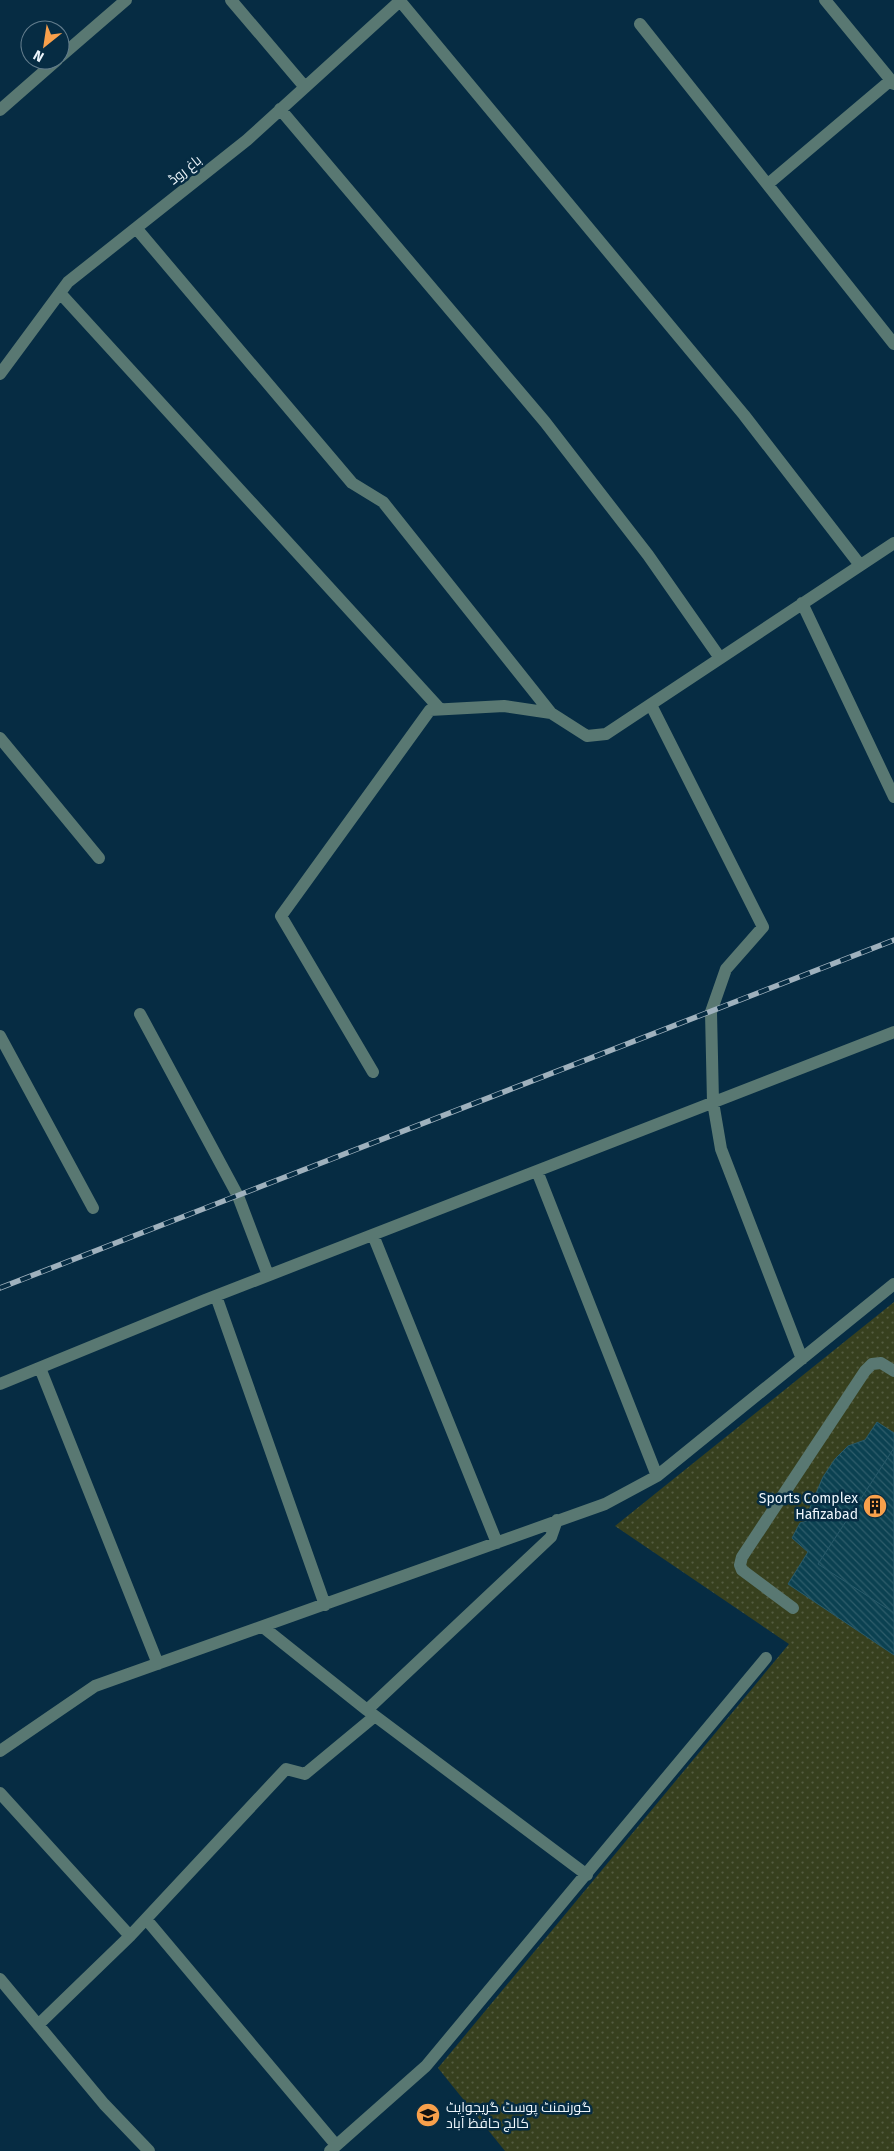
<svg xmlns="http://www.w3.org/2000/svg" width="894" height="2151" font-family="'Fira Sans',Cairo,sans-serif">
  <style>
    .park { fill: url(#park-dots) }
    .building { fill: url(#building-back-hatch); stroke: #285a6a }
    .lines { fill: none; stroke-linecap: round; stroke-linejoin: round }
    .minor { stroke: #597872; stroke-width: 12 }
    .rail-casing { stroke: #9fb1bd; stroke-width: 5.5 }
    .rail { stroke: #062c43; stroke-width: 4; stroke-dasharray: 11; stroke-linecap: butt }
    .labels { text-anchor: middle; dominant-baseline: central; stroke-width: 5; stroke-linejoin: round; paint-order: stroke }
    .street-label { font-size: 14px; fill: #eef6fc; stroke: #062c43 }
    .poi-label { font-size: 14px; fill: #eef6fc; stroke: #062c43; text-anchor: end }
  </style>
  <defs>
    <pattern id="park-dots" width="8" height="8" patternUnits="userSpaceOnUse" patternTransform="scale(1.25)"><rect width="8" height="8" fill="#37401e"/><path d="M2 2h.1M6 6h.1" fill="none" stroke="#545c40" stroke-width="1.8" stroke-linecap="round"/></pattern>
    <pattern id="building-back-hatch" width="6" height="6" patternUnits="userSpaceOnUse" patternTransform="scale(1.25)"><rect width="6" height="6" fill="#0b4151"/><path d="M-1 5l2 2M0 0l6 6M5-1l2 2" fill="none" stroke="#2f5d6b"/></pattern>
  </defs>
  <rect width="100%" height="100%" fill="#062c43"/>
  <path class="park" d="M894 1302V2151H505L438 2068 789 1644 615 1526Z"/>
  <path class="building" d="M877 1422 894 1433V1655L788 1584 808 1552 792 1538 800 1523 807 1521 809 1510 823 1477 835 1459 848 1446 865 1440Z
    M894 1448V1613L818 1564Z"/>
  <g class="lines">
    <path class="minor" d="M231 0 304 86
      M825 0 894 84
      M400 1 744 415 860 565
      M640 24 894 344
      M60 57 126 0
      M280 109 545 422 648 555 720 658
      M0 110 57 60
      M768 184 891 80
      M136 228 352 483 383 502 551 713
      M60 293 440 709
      M0 374 68 282 247 140 401 0
      M802 603 894 797
      M651 705 763 927 726 969 711 1012 713 1102 721 1149 802 1359
      M0 738 99 858
      M140 1014 238 1196 268 1275
      M0 1036 93 1208
      M373 1072 281 916 430 710 504 706 551 713 587 736 606 734 894 543
      M537 1171 657 1476
      M373 1235 497 1543
      M216 1296 325 1605
      M40 1368 158 1664
      M0 1384 205 1300 894 1032
      M793 1608 742 1570 740 1565 742 1557 865 1371 872 1364 881 1363 894 1371
      M263 1627 367 1710 587 1875
      M367 1710 551 1537 557 1520
      M0 1751 95 1686 605 1504 657 1476 894 1284
      M0 1793 130 1936
      M146 1919 336 2145
      M0 1979 104 2104 149 2151
      M38 2025 130 1936 286 1769 305 1774 375 1716
      M330 2151 426 2066 766 1658"/>
    <g class="rail-casing">
      <path id="rail" d="M0 1288 894 940"/>
    </g>
    <use href="#rail" class="rail"/>
  </g>
  <defs>
    <g id="building-disc" transform="scale(1.25)"><circle r="9.5" fill="#f8a04b" stroke="#062c43"/><path d="M-4-6H4V6H1V3H-1V6H-4ZM-2.5-4.3h1.7v1.8h-1.7ZM.8-4.3h1.7v1.8H.8ZM-2.5-1h1.7V.8h-1.7ZM.8-1h1.7V.8H.8Z" fill="#111"/></g>
    <g id="university-disc" transform="scale(1.25)"><circle r="9.5" fill="#f8a04b" stroke="#062c43"/><path d="M0-5L7-2L0 1L-7-2ZM-4 1L0 2.5L4 1V4Q0 6-4 4Z" fill="#111"/></g>
  </defs>
  <g fill-rule="evenodd">
    <use href="#building-disc" x="875" y="1506"/>
    <use href="#university-disc" x="428" y="2115"/>
  </g>
  <g class="labels">
    <g class="street-label">
      <text transform="translate(185 170) rotate(-39)">باغ روڈ</text>
    </g>
    <g class="poi-label">
      <text x="858" y="1498">Sports Complex<tspan x="858" dy="16">Hafizabad</tspan></text>
      <text x="446" y="2107" text-anchor="start">گورنمنٹ پوسٹ گریجوایٹ<tspan x="446" dy="16">کالج حافظ آباد</tspan></text>
    </g>
  </g>
  <g transform="translate(45 45) rotate(210)"><circle r="24" fill="#062c43" stroke="#637d8d"/>
  <path d="M0-4L9 19L0 12L-9 19Z" fill="#f8a04b"/>
  <text y="-8" font-size="14" font-weight="bold" text-anchor="middle" fill="#eef6fc">N</text>
  </g>
</svg>
